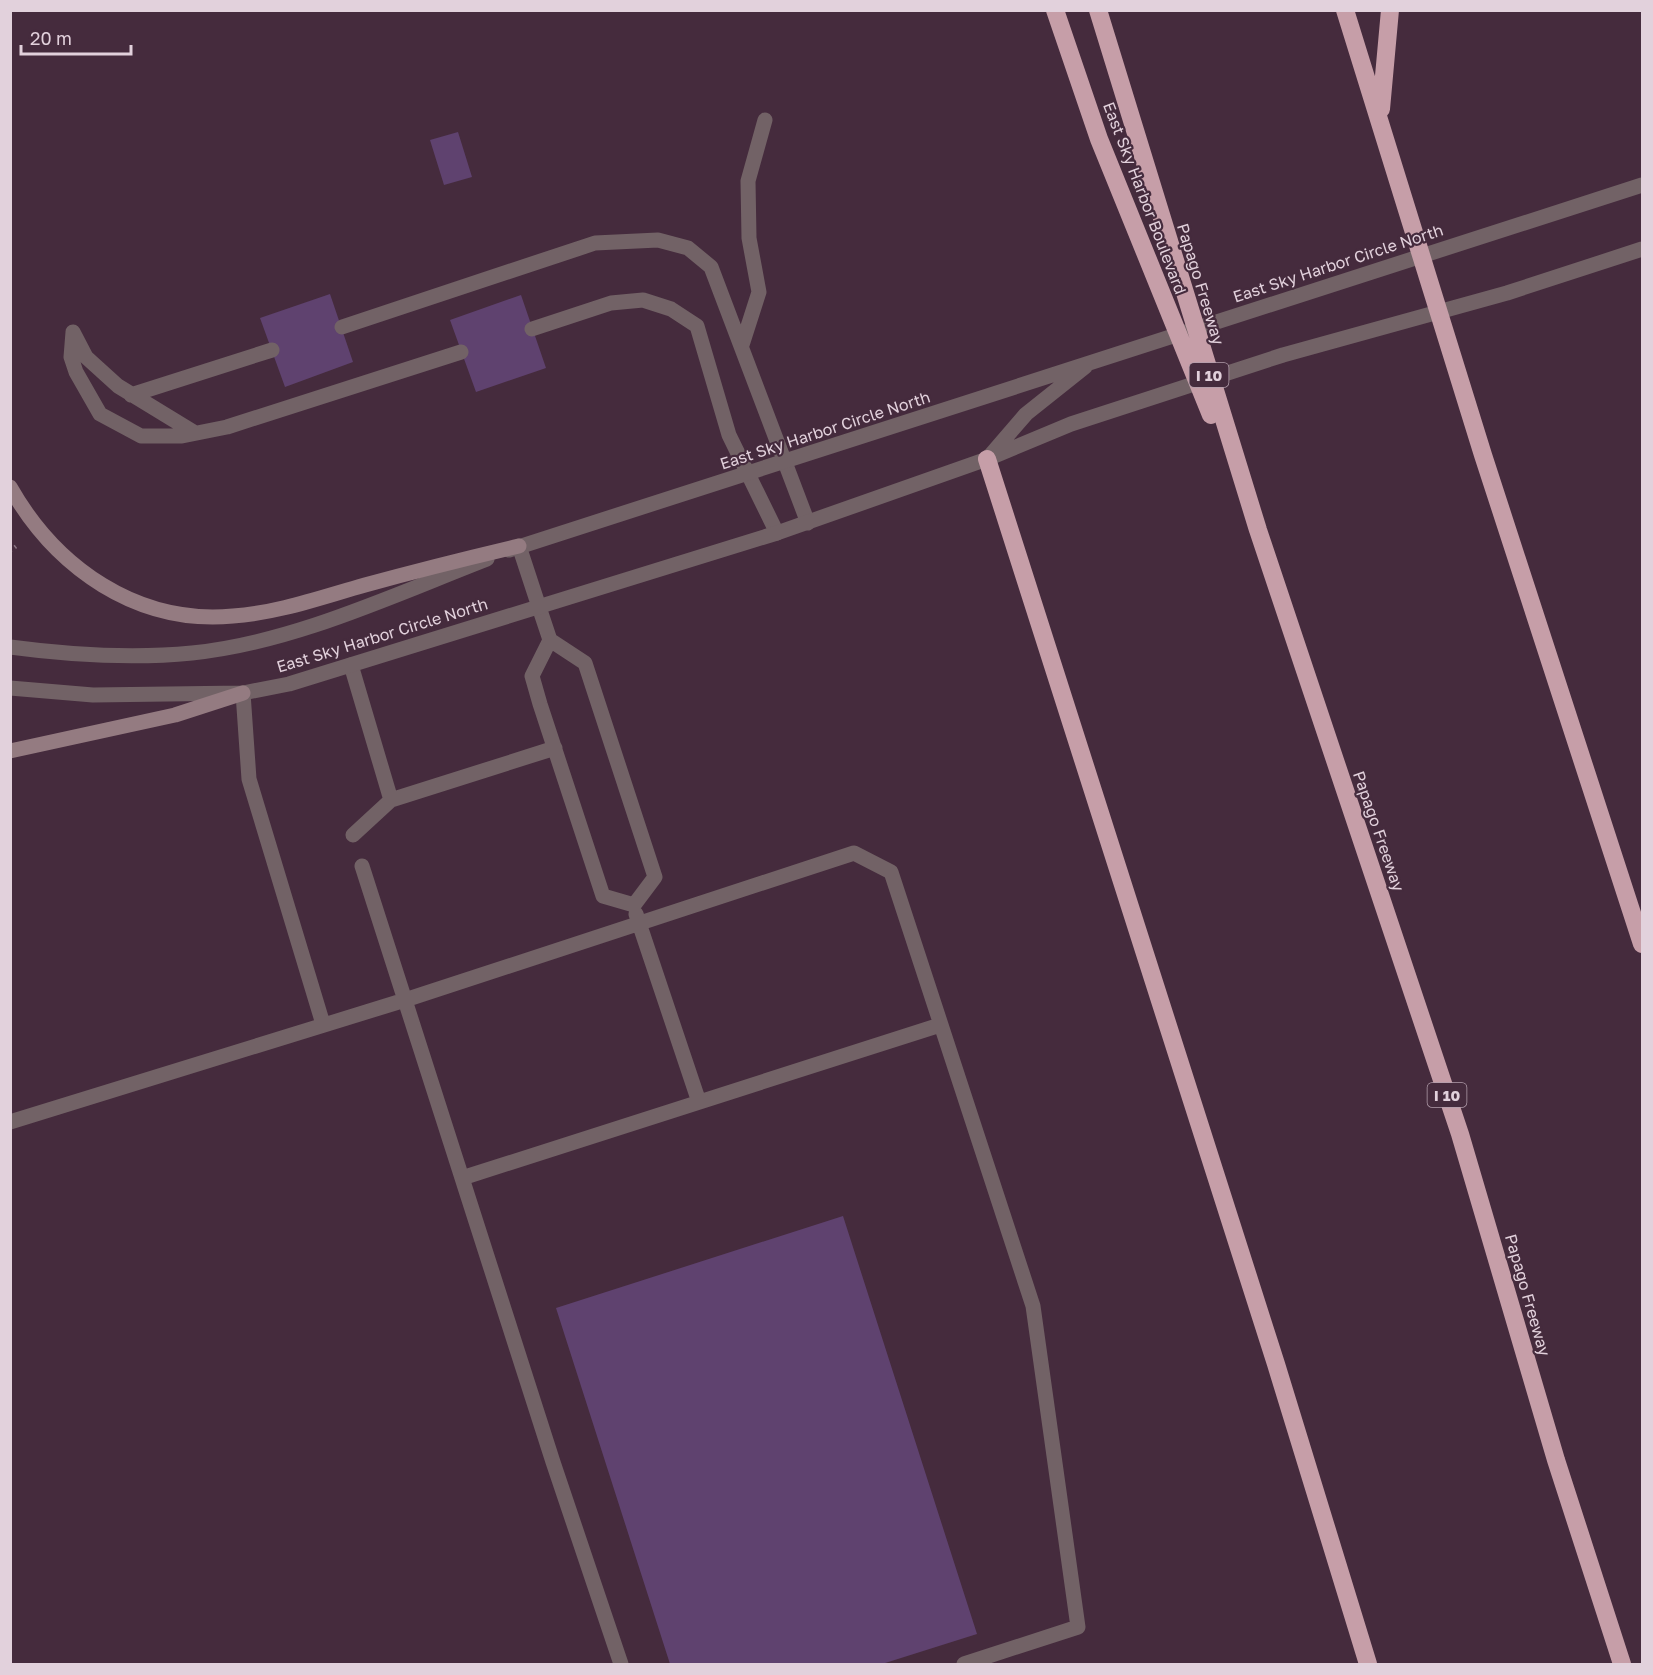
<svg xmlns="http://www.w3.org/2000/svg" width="1653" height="1675" font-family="'Golos Text',sans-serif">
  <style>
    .building { fill: #5f426f }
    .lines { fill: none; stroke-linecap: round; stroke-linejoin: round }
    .path { stroke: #897382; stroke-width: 4; stroke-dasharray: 1.5 4.5; stroke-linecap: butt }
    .service { stroke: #726266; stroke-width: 15 }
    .tertiary { stroke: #726266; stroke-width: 15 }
    .secondary { stroke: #947b81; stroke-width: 15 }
    .motorway { stroke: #c69ea8; stroke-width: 18 }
    .labels { text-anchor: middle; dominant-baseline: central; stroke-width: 4.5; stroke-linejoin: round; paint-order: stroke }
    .shield { fill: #452b3d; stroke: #b39fac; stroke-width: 1.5 }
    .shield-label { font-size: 15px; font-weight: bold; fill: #e2d1dc }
    .street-label { font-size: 16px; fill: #e2d1dc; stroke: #452b3d }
  </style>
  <rect width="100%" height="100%" fill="#452b3d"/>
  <path class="building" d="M458 132 472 177 444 185 430 140Z
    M330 294 353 362 285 387 260 318Z
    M521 295 546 368 476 392 450 320Z
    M843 1216 977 1634 882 1664H670L556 1308Z"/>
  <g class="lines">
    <path class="path" d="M10 551 19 544"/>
    <path class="service" d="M342 327 595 243 658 240 688 248 711 267 808 523
      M532 329 611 303 643 300 671 309 697 326 729 435 777 533
      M73 332 71 357 76 372 100 414 141 436H182L227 427 461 352
      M73 332 86 357 118 386 195 433
      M742 345 759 292 749 238 748 181 765 120
      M131 395 272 350
      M539 607 550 640 585 663 655 877 634 905
      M550 640 532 676 540 704 603 896 634 905
      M351 665 391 800
      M243 693 249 779 323 1024
      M353 835 391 800 555 748
      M362 866 553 1462 621 1664
      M636 914 699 1102
      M10 1122 405 1000 854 853 891 872 1033 1306 1078 1627 964 1664
      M462 1178 940 1025"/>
    <path class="tertiary" d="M989 457 1026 414 1085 367
      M519 546 539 607
      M509 550 1642 185
      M10 647C70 655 132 659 192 653 292 643 394 595 487 559
      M10 688 93 695 243 693 289 684 777 533 987 459 1071 424 1283 355 1507 293 1642 249"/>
    <path class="secondary" d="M10 487C56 568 137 625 233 616 278 613 322 597 365 585 416 571 468 558 519 546
      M10 751 175 715 243 693"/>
    <path class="motorway" d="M1055 10 1099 139 1211 415
      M1098 10 1258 530 1460 1134 1556 1460 1622 1664
      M1345 10 1483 455 1642 944
      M1381 109 1390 10
      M987 459 1276 1364 1368 1664"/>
  </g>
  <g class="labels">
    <g class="shield">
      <rect x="1189.5" y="363" width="39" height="24" rx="4.5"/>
      <rect x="1427.5" y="1083" width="39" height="24" rx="4.5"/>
    </g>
    <g class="shield-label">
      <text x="1209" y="375">I 10</text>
      <text x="1447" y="1095">I 10</text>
    </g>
    <g class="street-label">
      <text transform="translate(1145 198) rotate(69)">East Sky Harbor Boulevard</text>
      <text transform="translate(1338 263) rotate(-18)">East Sky Harbor Circle North</text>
      <text transform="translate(1201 284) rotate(73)">Papago Freeway</text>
      <text transform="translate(825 430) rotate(-18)">East Sky Harbor Circle North</text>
      <text transform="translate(382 635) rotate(-17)">East Sky Harbor Circle North</text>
      <text transform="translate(1379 831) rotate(71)">Papago Freeway</text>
      <text transform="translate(1528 1295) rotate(74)">Papago Freeway</text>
    </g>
  </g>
  <rect width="1653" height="1675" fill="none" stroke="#e2d1dc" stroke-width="24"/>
  <path d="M21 45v9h110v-9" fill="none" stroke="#e2d1dc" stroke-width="3"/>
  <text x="30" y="45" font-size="18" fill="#e2d1dc" stroke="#452b3d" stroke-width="4.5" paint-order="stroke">20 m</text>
</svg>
